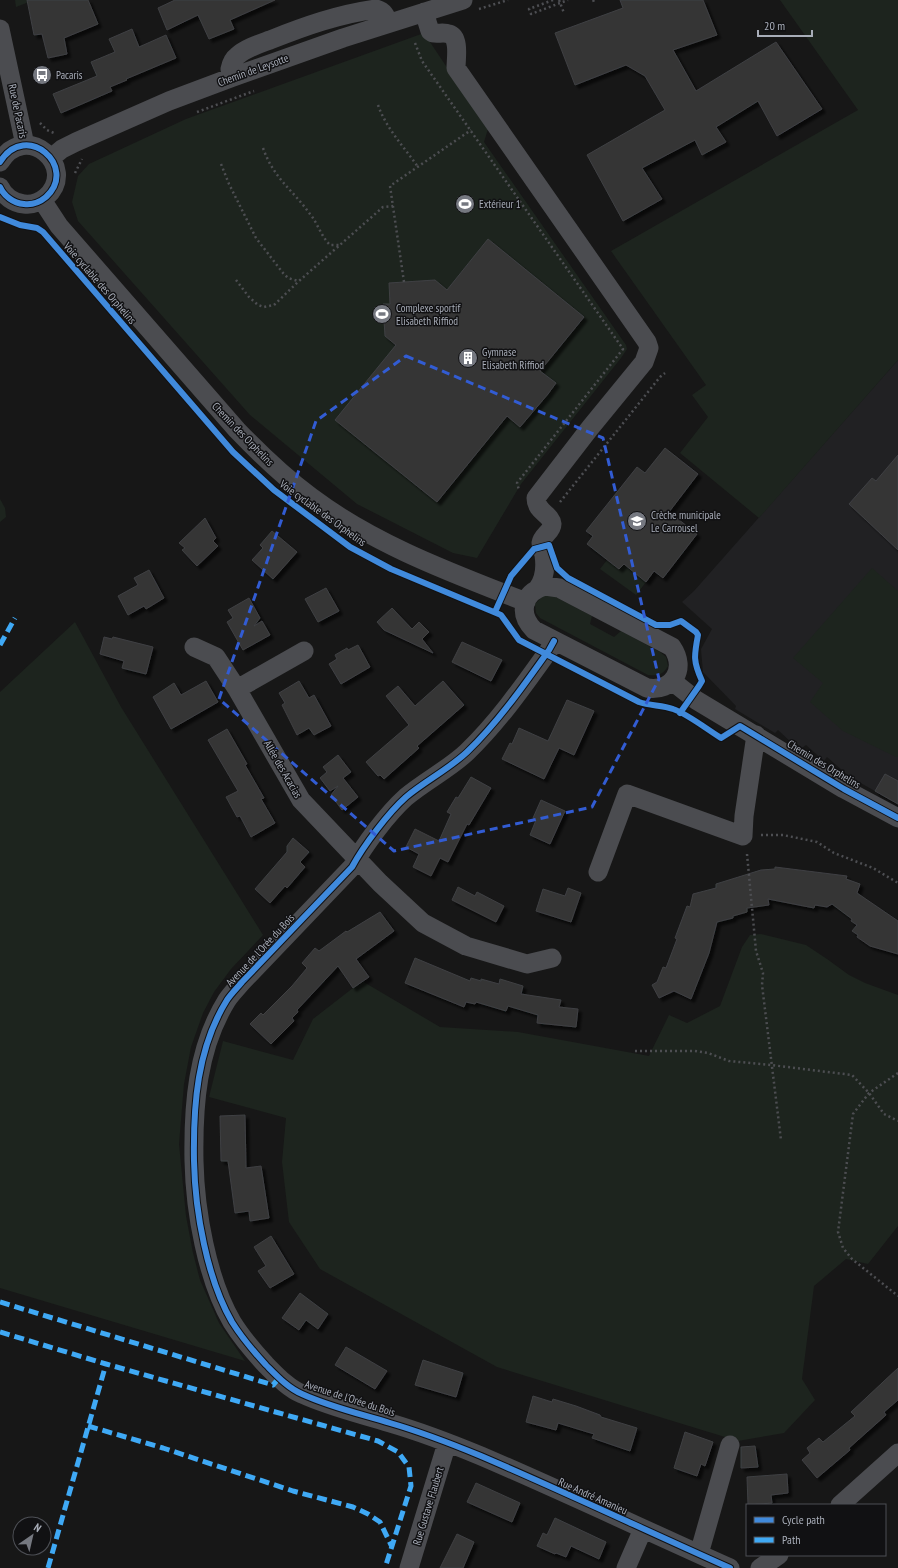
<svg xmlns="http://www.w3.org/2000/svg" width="898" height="1568" font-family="'PT Sans Narrow',sans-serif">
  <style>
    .built { fill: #212123 }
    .green { fill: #1d241e }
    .building { fill: #353536; stroke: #3f4043; filter: url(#shadow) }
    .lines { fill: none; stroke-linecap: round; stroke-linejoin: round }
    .path { stroke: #4d4e52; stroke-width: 2.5; stroke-dasharray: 2 3; stroke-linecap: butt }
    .minor { stroke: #4b4c50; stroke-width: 19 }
    .quiet { stroke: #3fa9f5; stroke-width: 5; stroke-dasharray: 10 5; stroke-linecap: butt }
    .cycleway-casing { stroke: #111113; stroke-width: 8 }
    .cycleway { stroke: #408adc; stroke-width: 6 }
    .marked { fill: none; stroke: #325cd3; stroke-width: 3; stroke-dasharray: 8 5; stroke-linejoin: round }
    .labels { text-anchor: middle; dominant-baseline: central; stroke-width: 3; stroke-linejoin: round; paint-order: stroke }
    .street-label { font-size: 11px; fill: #a8adb8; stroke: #111113 }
    .poi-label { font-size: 11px; fill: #a8adb8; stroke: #111113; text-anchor: start }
  </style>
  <defs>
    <filter id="shadow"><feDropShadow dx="3.5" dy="3.5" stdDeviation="1" flood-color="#0009"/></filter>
  </defs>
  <rect width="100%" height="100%" fill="#171717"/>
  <path class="built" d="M898 360V804L850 777 827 757 824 761 806 745 802 748 795 742 793 744 778 730 775 733 735 709 736 706 703 672 701 649 712 629 682 602 694 591Z"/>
  <path class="green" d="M15 0H34L16 7Z
    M780 0H898V360L759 518 680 453 708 417 692 395 706 385 611 251 858 110Z
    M424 33 488 129 484 142 626 345 627 349 621 358 521 484 477 558 453 553 357 504 250 415 78 221 72 202 78 176 89 164 186 119Z
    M0 499 5 508 6 517 0 522Z
    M607 560 619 569 624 564 646 582 636 595 600 569Z
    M872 568 898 591V607L896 609 898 611V757H896L843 731 810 702 823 683 793 658Z
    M552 595 592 616 590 624 614 637 621 631 660 652 666 657 668 666C663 675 658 676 648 675L540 618 536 613 535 604 543 596Z
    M75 622 121 707 263 935 231 969 214 992 203 1013 191 1047 184 1084 179 1144 186 1216 193 1253 200 1280 219 1323 245 1361 0 1288V692Z
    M761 934 806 945 827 959 849 975 865 983 898 995V1226L868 1264 846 1259 814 1286 802 1379 815 1400 784 1433 738 1441 497 1367 320 1269 289 1222 282 1162 286 1118 209 1097 223 1041 293 1060 313 1019 362 981 440 1027 518 1032 649 1056 669 1015 687 1023 720 1006 742 947 750 935Z"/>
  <path class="building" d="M27 0H88L98 24 64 38 67 54 48 58 42 34 34 35Z
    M175 0H275L230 20 234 29 209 39 198 15 167 30 158 8Z
    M620 0H703L717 35 673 50 696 91 776 42 822 109 777 136 758 101 716 127 726 142 702 155 695 140 642 168 662 199 623 221 587 155 665 110 645 76 626 65 575 85 555 33 623 8Z
    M132 29 139 47 166 35 176 58 126 79 127 80 110 87 112 91 61 113 53 94 97 76 91 62 115 52 109 39Z
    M488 239 584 317 540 371 556 383 548 394 520 427 507 416 437 502 335 420 396 345 385 336 383 304H390L389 283 435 280 447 290Z
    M665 448 698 474 669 512 697 534 663 578 654 571 646 582 624 564 619 569 587 544 593 536 586 531 637 467 645 473Z
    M898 455V550L849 504 872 478 876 481Z
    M205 518 216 538 213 541 218 546 197 566 182 550 185 548 179 543Z
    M272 531 297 552 273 579 252 560 263 548 260 545Z
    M149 570 164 598 146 609 144 606 128 615 118 596 138 585 134 578Z
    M326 588 339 611 318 622 305 599Z
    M249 598 260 618 254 626 262 621 270 635 243 650 227 622 233 618 228 610Z
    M392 608 412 629 419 622 429 632 422 639 433 653 384 630 377 622Z
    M104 637 112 639 113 637 153 647 146 674 122 668 124 661 100 654Z
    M462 642 502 660 491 681 452 662Z
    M358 645 370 667 341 684 329 664 337 659 335 655 347 648 348 650Z
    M206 681 218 702 171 729 153 697 174 683 181 695Z
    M299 681 309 698 314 695 331 726 314 735 309 728 297 735 282 705 285 703 279 693Z
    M443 681 464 705 417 746 419 748 384 779 380 775 378 776 366 762 409 725 386 696 398 686 415 706Z
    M567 700 594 711 574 755 559 748 544 779 502 759 510 743 512 744 519 728 548 741Z
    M227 729 247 764 245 765 264 798 261 799 275 823 251 837 240 816 237 817 226 797 238 791 208 740Z
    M338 755 351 772 343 778 358 797 342 810 331 795 338 786 330 791 320 778 327 772 323 767Z
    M885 774 898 781V804L875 791Z
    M471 777 491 788 469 825 467 824 448 862 440 858 431 876 413 867 419 854 406 847 415 829 439 841 451 814 447 812 456 797 458 798Z
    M541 800 565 811 550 844 530 835 536 820 533 818Z
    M293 838 309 852 300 862 305 867 287 888 285 886 270 903 255 889 287 852V846Z
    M775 867 847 876 846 879 860 884 857 893 898 921V954L870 946 857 937 858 935 852 931 857 925 851 921 852 919 832 904 827 907 815 905 814 908 768 899 769 905 747 908V912L733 916V918L717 922 709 953 691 999 674 991 659 998 652 985 657 982 663 967 666 968 677 939 675 938 687 906 690 907 693 894 716 888V884L761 870 775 869Z
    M458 887 475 896 477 892 504 906 496 922 452 900Z
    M568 888 581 893 571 922 536 911 543 889 565 896Z
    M380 912 394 931 356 959 369 977 353 988 338 966 297 1010 298 1012 292 1018 294 1021 271 1044 250 1024 261 1013 263 1015 292 986 307 968 302 963 315 948 319 951 346 931 347 932Z
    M415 958 470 981 471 978 481 981V979L499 984 500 979 523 986 521 994 561 1000 559 1007 578 1009 576 1027 537 1023 538 1015 508 1006 506 1011 476 1002 475 1004 466 1002 464 1007 405 983Z
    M245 1115 246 1168 261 1166 269 1218 250 1221 249 1211 235 1213 228 1161H221L220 1116Z
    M271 1236 294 1274 270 1288 258 1271 266 1266 254 1247Z
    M300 1293 328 1314 318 1329 306 1320 299 1330 282 1318Z
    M346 1347 387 1371 375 1389 335 1365Z
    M423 1360 463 1373 456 1397 415 1385Z
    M898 1368V1400L884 1412 886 1415 849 1448 850 1450 817 1478 802 1460 810 1453 807 1448 819 1438 823 1442 855 1416 851 1412Z
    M533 1396 552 1402 553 1399 576 1406 600 1415 601 1417 637 1428 630 1451 592 1438 594 1434 558 1423 556 1430 526 1422Z
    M685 1432 713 1442 705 1466 701 1464 697 1476 674 1468Z
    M755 1446 758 1467 741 1468V1447Z
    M787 1474 788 1493 771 1495 772 1503 748 1505 747 1477Z
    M476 1483 520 1503 512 1522 467 1502Z
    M555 1518 606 1542 599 1559 571 1546 566 1557 556 1553 555 1554 537 1546 543 1533 547 1535Z
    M457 1534 474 1542 463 1568H440Z"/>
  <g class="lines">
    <path class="path" d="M553 0 529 9 531 14 568 0
      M559 0 564 13
      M593 0 594 2
      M479 9 508 0
      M415 43 422 61 436 81 623 349 517 483 519 490
      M378 105C386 128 404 147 418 167
      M197 112 254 91
      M40 123 47 130 54 133
      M263 148C274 179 292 189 310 214 318 224 321 236 330 245H339
      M221 164 229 184 256 238 283 273 288 278 298 281
      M75 173 82 159
      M236 280 249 297 258 305 264 307 274 305 299 281 383 207 393 206
      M404 282 390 186 471 130
      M560 502 660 377 665 373
      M761 835H783L817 842 834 853 873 868 898 883
      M747 854 756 951 763 973 762 985 781 1140
      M635 1051H695L708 1053 729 1061 771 1065 852 1075 869 1093 884 1114 898 1121
      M898 1073 869 1093 853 1114 838 1232 843 1248 852 1259 898 1296"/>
    <path class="minor" d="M424 12 430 31 433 33C438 34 444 32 449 34 460 37 456 59 456 68L647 342 649 348 644 362 590 428 536 498C536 512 551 514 552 524 552 532 542 535 541 543 541 547 543 551 544 555 546 568 545 578 538 588
      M0 29 25 145
      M233 77 230 69C231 64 233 59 237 56 246 48 259 44 270 40 305 26 339 14 376 9 384 11 386 16 388 23
      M51 158 62 149 76 142 169 101 233 77 343 38 463 0
      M0 162C26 120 79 167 46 197 40 202 32 205 24 204 13 203 4 196 0 187
      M42 200 59 226 237 430C260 454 284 477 311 497 375 545 452 573 526 602
      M545 586 559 588 672 647C687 669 673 692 647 688L534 630C518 614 522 593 545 586Z
      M554 641 549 650C524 685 499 721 467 752 449 769 425 781 406 797 388 813 364 845 352 867L242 982C237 988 231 994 227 1000 197 1048 193 1106 194 1161 195 1211 207 1279 232 1322 242 1338 254 1352 266 1365 277 1376 288 1388 302 1394 330 1407 361 1414 390 1423 421 1432 452 1444 481 1456 565 1492 647 1531 730 1568
      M194 647 216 657 237 689 301 800 380 883 423 923 466 946 527 964 552 958
      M672 681 696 700 844 789 898 818
      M237 689 304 651
      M598 872 627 794 743 836 744 816 756 735
      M840 1505 898 1453
      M699 1554 730 1445
      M409 1568 447 1443
      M626 1568 643 1529
      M760 1568 779 1555"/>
    <path class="quiet" d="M0 645 15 618
      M0 1302 273 1385 279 1378
      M0 1332 106 1364 378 1441 398 1452 409 1467 411 1486 385 1568
      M88 1426 163 1448 293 1491 353 1507 368 1514 380 1522 392 1547
      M48 1568 106 1364"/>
    <g class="cycleway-casing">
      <path id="cycleway" d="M0 162C26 120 79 167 46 197 40 202 32 205 24 204 13 203 4 196 0 187
        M0 217 20 225 37 228 43 232 233 452 274 490 350 547 391 569 501 615 519 640 639 702C650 706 662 705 673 709 686 713 708 730 721 738L740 726 844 789 898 818
        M495 612 511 576 534 549 549 545 557 568 568 578 656 625H670L681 621 696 632 698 635C694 656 693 661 702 681L699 686 680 713
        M554 641 549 650C524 685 499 721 467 752 449 769 425 781 406 797 388 813 364 845 352 867L242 982C237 988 231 994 227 1000 197 1048 193 1106 194 1161 195 1211 207 1279 232 1322 242 1338 254 1352 266 1365 277 1376 288 1388 302 1394 330 1407 361 1414 390 1423 421 1432 452 1444 481 1456 565 1492 647 1531 730 1568"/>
    </g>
    <use href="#cycleway" class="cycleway"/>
  </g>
  <path class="marked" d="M406 356 603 438 659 679 592 807 394 851 219 699 316 421Z"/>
  <defs>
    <g id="bus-disc" transform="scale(1)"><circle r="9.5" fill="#757880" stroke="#111113"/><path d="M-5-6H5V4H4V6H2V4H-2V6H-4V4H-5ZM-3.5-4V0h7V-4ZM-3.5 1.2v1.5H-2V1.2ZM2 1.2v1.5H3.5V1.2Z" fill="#fff"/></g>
    <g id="stadium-disc" transform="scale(1)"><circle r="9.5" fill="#757880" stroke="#111113"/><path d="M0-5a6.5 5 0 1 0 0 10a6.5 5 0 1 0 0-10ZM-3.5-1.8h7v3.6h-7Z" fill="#fff"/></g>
    <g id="building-disc" transform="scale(1)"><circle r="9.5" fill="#757880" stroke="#111113"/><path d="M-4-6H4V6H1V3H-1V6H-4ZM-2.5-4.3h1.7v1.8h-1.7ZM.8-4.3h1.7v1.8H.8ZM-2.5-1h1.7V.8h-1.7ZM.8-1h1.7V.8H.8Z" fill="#fff"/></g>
    <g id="school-disc" transform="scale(1)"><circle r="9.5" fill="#757880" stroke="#111113"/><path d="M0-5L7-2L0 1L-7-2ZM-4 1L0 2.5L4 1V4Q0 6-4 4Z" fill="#fff"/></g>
  </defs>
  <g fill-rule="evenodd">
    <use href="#bus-disc" x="42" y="75"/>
    <use href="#stadium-disc" x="465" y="204"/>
    <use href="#stadium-disc" x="382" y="314"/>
    <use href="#building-disc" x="468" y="358"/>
    <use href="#school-disc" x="637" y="521"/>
  </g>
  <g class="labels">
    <g class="street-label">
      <text transform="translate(253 70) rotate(-20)">Chemin de Leysotte</text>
      <text transform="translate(18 111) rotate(78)">Rue de Pacaris</text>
      <text transform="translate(100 283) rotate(49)">Voie cyclable des Orphelins</text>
      <text transform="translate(243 434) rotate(46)">Chemin des Orphelins</text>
      <text transform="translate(323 513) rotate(36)">Voie cyclable des Orphelins</text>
      <text transform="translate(824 764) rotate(31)">Chemin des Orphelins</text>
      <text transform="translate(283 769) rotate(60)">Allée des Acacias</text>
      <text transform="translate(260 950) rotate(-47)">Avenue de l'Orée du Bois</text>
      <text transform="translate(350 1398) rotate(18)">Avenue de l'Orée du Bois</text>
      <text transform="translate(593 1496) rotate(24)">Rue André Amanieu</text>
      <text transform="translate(428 1506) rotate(-73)">Rue Gustave Flaubert</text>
    </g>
    <g class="poi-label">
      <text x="56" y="75">Pacaris</text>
      <text x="479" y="204">Extérieur 1</text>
      <text x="396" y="308">Complexe sportif<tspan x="396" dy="13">Elisabeth Riffiod</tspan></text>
      <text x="482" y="352">Gymnase<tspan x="482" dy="13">Elisabeth Riffiod</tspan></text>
      <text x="651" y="515">Crèche municipale<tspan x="651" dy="13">Le Carrousel</tspan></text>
    </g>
  </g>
  <rect x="746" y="1504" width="140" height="52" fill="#111113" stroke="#4d4f55"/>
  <rect x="754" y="1517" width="20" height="6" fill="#408adc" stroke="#4d4f55"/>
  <text x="782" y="1524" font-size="12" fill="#a8adb8">Cycle path</text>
  <rect x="754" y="1537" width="20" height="6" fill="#3fa9f5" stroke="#4d4f55"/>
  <text x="782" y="1544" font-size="12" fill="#a8adb8">Path</text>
  <g transform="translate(32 1536) rotate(34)"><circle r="19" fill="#111113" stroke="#4d4f55"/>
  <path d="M0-3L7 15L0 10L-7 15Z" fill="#757880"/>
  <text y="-6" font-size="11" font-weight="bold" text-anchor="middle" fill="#a8adb8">N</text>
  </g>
  <path d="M758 30v6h54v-6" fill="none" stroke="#a8adb8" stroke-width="2"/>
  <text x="764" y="30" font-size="12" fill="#a8adb8" stroke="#111113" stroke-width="3" paint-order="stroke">20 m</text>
</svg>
